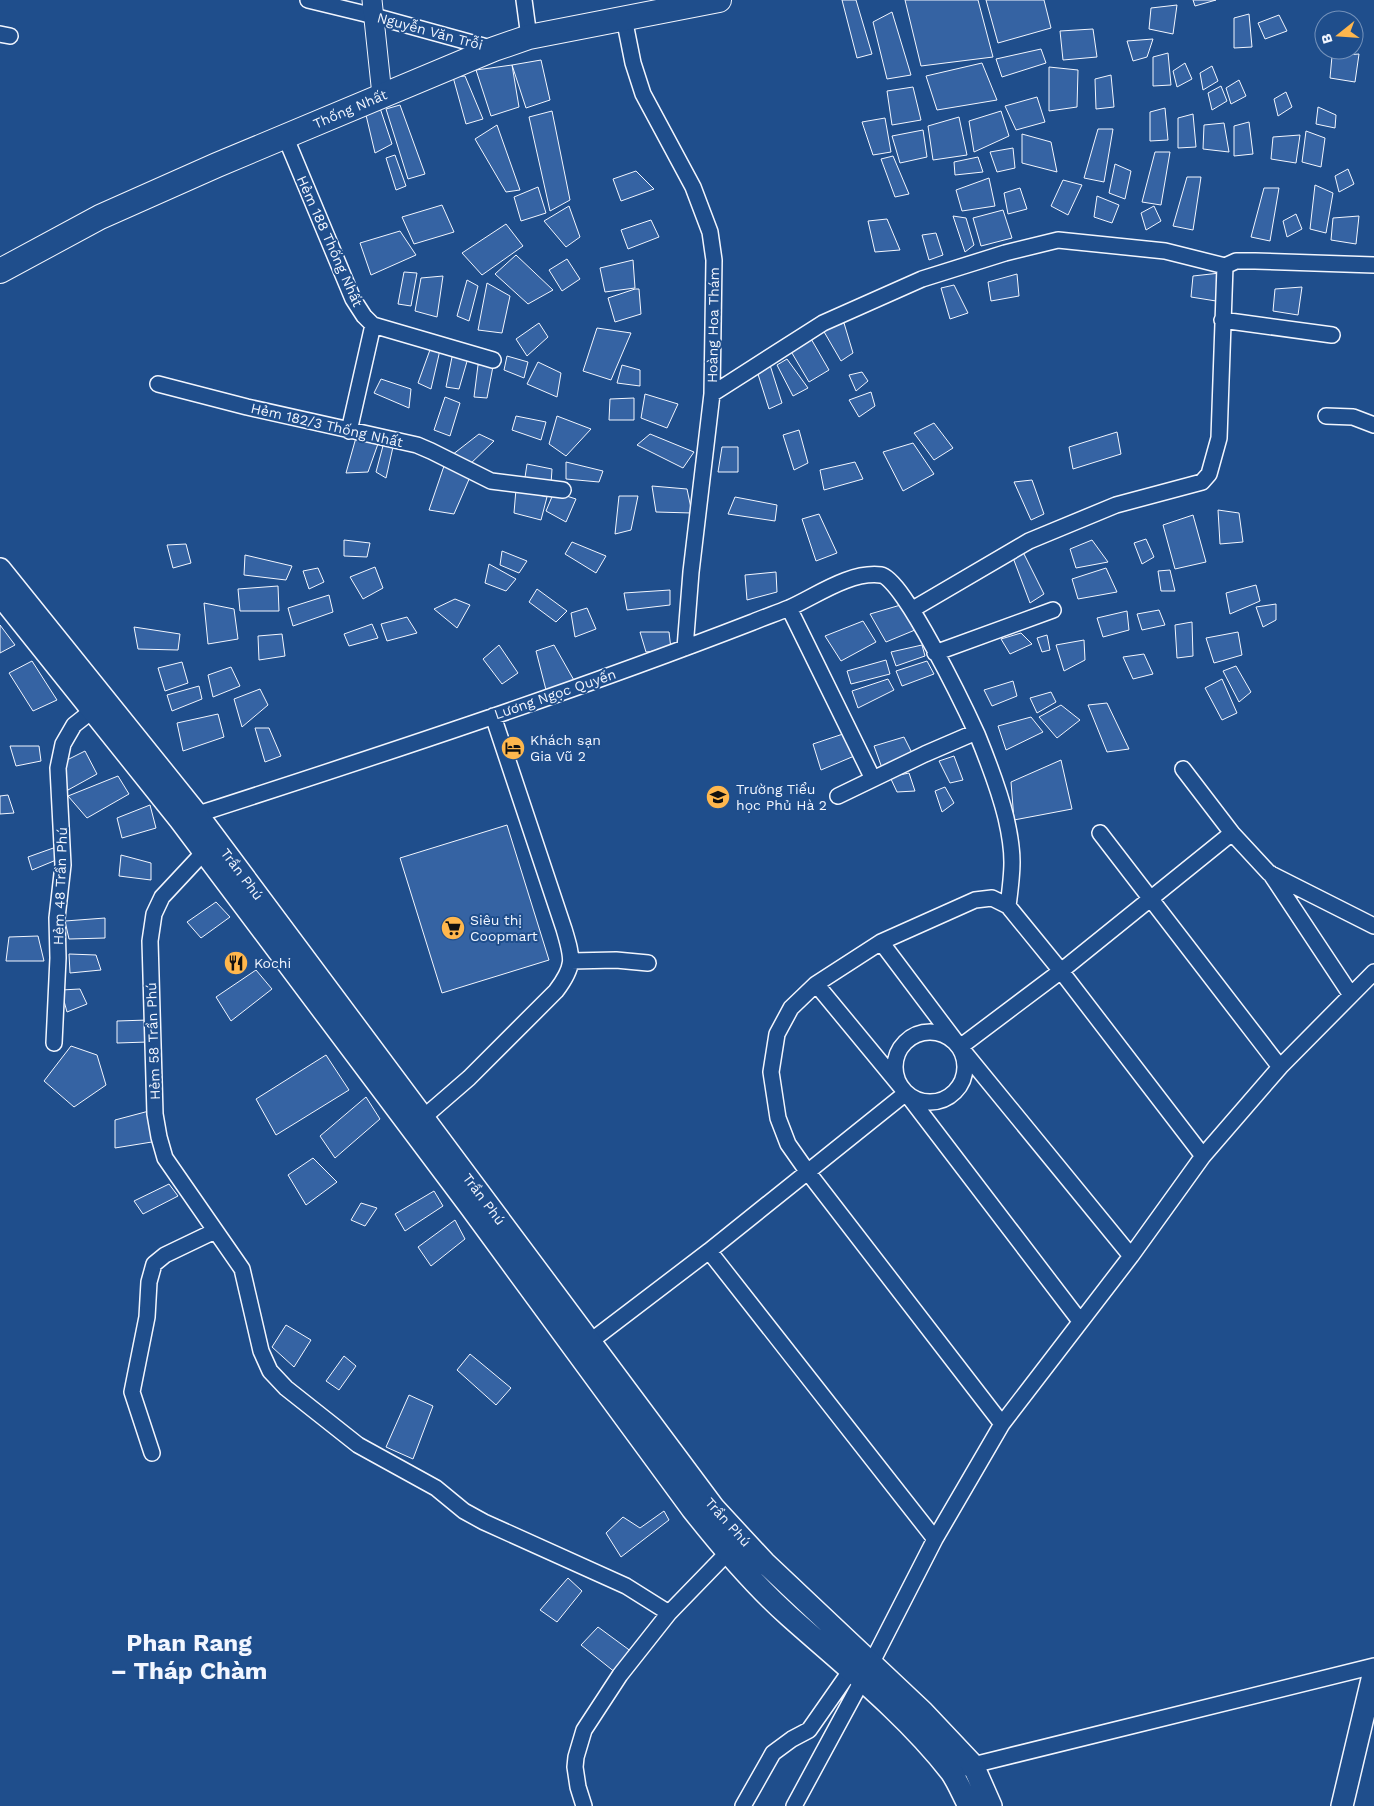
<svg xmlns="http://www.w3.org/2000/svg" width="1374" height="1806" font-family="'Work Sans',sans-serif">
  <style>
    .building { fill: #3563a3; stroke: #f2f6ff }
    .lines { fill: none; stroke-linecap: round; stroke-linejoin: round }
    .minor-casing { stroke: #f2f6ff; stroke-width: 18 }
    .tertiary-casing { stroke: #f2f6ff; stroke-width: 21 }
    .secondary-casing { stroke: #f2f6ff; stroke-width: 24 }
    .primary-casing { stroke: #f2f6ff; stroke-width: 26 }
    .minor { stroke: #1f4e8c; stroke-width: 15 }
    .tertiary { stroke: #1f4e8c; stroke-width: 19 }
    .secondary { stroke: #1f4e8c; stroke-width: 21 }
    .primary { stroke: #1f4e8c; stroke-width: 24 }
    .labels { text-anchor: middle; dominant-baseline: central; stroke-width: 4; stroke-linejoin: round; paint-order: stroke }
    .street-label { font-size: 14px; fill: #f2f6ff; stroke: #1f4e8c }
    .poi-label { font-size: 14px; fill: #f2f6ff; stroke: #1f4e8c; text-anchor: start }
    .town-label { font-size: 24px; font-weight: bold; fill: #f2f6ff; stroke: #1f4e8c }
  </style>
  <rect width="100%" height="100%" fill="#1f4e8c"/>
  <path class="building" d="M842 0H856L872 54 857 58Z
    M905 0H978L993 57 921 66Z
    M986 0H1044L1051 28 998 43Z
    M1193 0H1216L1195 6Z
    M1177 5 1173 34 1149 29 1151 8Z
    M892 12 911 75 887 79 873 22Z
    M1249 14 1252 47 1234 48V18Z
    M1279 15 1287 31 1265 39 1258 23Z
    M1093 29 1097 57 1063 60 1060 31Z
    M1153 39 1147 57 1133 61 1127 41Z
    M1041 49 1046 63 1002 77 996 59Z
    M1168 53 1171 85 1153 86V57Z
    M1359 54 1355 82 1330 78 1332 56Z
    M541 60 550 100 526 108 512 65Z
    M982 63 997 100 937 110 926 76Z
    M1185 63 1192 79 1177 87 1173 71Z
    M512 65 519 107 491 116 476 70Z
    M1212 66 1218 81 1203 90 1200 73Z
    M1049 67 1078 70 1077 107 1049 111Z
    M1111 75 1114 107 1096 109 1095 79Z
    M465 76 483 119 466 124 453 77Z
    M1239 80 1246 96 1231 104 1226 88Z
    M1221 86 1227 101 1212 110 1208 93Z
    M913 87 921 120 892 125 887 91Z
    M1286 92 1292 107 1278 116 1274 99Z
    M1037 97 1045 122 1016 130 1005 106Z
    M400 105 425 174 408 179 386 109Z
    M1318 107 1336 115 1335 128 1316 124Z
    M380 108 392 144 375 153 366 115Z
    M1165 108 1168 140 1150 141V112Z
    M552 111 570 200 550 211 529 117Z
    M1001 111 1009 136 974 152 969 121Z
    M1193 114 1196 147 1178 148V118Z
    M959 117 967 155 933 160 928 126Z
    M885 118 891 152 873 155 862 122Z
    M1249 122 1253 154 1234 156V126Z
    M1224 123 1229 152 1203 149 1204 125Z
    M497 125 520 190 506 192 475 139Z
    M1098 129H1113L1104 182 1084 178Z
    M923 130 927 157 900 163 892 136Z
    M1306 131 1325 138 1321 167 1302 162Z
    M1022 134 1051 142 1057 172 1022 163Z
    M1300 135 1296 163 1271 159 1273 137Z
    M1013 148 1015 168 997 172 990 152Z
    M1155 152H1170L1161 205 1142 202Z
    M395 155 406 186 396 190 386 158Z
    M893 156 909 194 895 197 881 159Z
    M978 157 983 172 955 175 954 162Z
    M1115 164 1131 171 1125 199 1109 193Z
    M1348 169 1354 184 1339 192 1335 176Z
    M636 171 654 189 621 201 613 179Z
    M1187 177H1201L1193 230 1173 226Z
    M989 178 995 206 962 211 956 190Z
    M1063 180 1082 185 1068 215 1051 206Z
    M1315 185 1333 193 1326 233 1310 229Z
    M538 187 546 213 521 221 514 197Z
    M1020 188 1027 209 1008 214 1004 193Z
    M1264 188H1279L1270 241 1251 237Z
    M1097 196 1119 205 1112 223 1094 217Z
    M442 205 454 232 414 244 402 217Z
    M569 206 580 237 566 247 544 221Z
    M1154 206 1161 221 1146 230 1141 213Z
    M1003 210 1012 238 981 246 973 218Z
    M1296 214 1302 229 1287 237 1283 221Z
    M953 216 966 218 974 245 965 252Z
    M1359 216 1356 244 1331 240 1333 218Z
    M887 219 900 250 875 252 868 221Z
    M651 220 659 237 628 249 621 230Z
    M506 224 523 246 482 275 462 253Z
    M400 231 416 255 371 275 360 243Z
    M936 233 943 255 929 260 922 235Z
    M516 255 553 290 528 304 495 274Z
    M567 259 580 279 562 291 549 270Z
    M633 260 635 288 605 292 600 268Z
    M404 272 417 273 411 306 398 304Z
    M1220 273 1216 301 1191 297 1193 276Z
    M1017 274 1019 296 991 301 988 282Z
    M443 276 437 317 415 311 421 278Z
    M467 280 478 286 469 321 457 316Z
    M487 283 510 296 502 333 478 330Z
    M954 285 968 313 950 319 941 288Z
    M1302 287 1298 315 1273 311 1275 289Z
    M635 289H639L641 314 615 322 608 298Z
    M539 323 548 337 527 356 516 339Z
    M844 323 853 353 841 361 823 330Z
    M597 328 631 333 611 380 583 371Z
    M810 337 829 370 809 382 789 348Z
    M431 347 440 350 431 389 418 383Z
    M453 352 468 358 459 389 446 387Z
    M507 356 528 362 524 378 504 370Z
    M787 359 808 388 793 396 777 365Z
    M494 361 487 398 474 397 478 365Z
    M538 362 561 373 557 397 527 384Z
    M622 365 640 370V386L617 383Z
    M770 365 782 403 769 409 757 371Z
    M862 372 868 381 856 391 849 375Z
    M381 379 411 389 409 408 374 393Z
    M871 392 875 406 859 417 849 400Z
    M645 394 678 404 667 428 641 418Z
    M445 397 460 403 450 436 434 430Z
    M634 398V420H609L610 399Z
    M516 416 546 422 541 440 512 430Z
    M557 416 591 429 566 456 549 444Z
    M934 423 953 448 934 460 914 433Z
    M799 430 808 463 794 470 783 435Z
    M1117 432 1121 454 1073 469 1069 447Z
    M357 434 379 441 368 472 346 473Z
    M479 434 494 441 466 468 452 455Z
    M650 434 694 452 683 468 637 445Z
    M384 442 393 447 386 478 376 472Z
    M913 443 934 474 903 491 883 452Z
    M722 447H738V472H718Z
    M566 462 603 471 599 482 566 479Z
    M855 462 863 479 824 490 820 470Z
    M527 464 552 469 551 484H524Z
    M444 466 470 477 454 514 429 510Z
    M1032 480 1044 514 1031 520 1014 482Z
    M652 486 687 489 692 513 656 512Z
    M516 489 547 497 541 520 514 513Z
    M554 492 576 499 566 522 546 511Z
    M619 496H638L631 530 615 534Z
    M735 497 777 505 775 521 728 514Z
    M1218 510 1239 513 1243 542 1220 544Z
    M819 514 837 553 816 561 802 519Z
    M1193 515 1206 562 1175 569 1163 525Z
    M1146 539 1154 557 1142 564 1134 543Z
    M344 540 370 543 367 557 344 556Z
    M1092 540 1108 562 1076 568 1070 549Z
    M572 542 606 556 596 573 565 554Z
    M186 544 191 563 173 568 167 545Z
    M502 551 527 561 519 573 500 565Z
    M1023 552 1044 594 1030 603 1012 555Z
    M245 555 292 566 286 580 244 575Z
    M489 564 516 579 506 591 485 583Z
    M375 567 383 588 363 599 350 577Z
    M318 568 324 582 309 589 303 571Z
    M1106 568 1117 592 1078 599 1072 579Z
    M1170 570 1175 591H1161L1158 571Z
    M776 572 777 592 747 600 745 575Z
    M1256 585 1260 601 1230 614 1226 593Z
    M278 586 279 611H240L238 589Z
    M537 589 567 611 556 622 529 602Z
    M670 590V605L627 610 624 593Z
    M329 595 333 612 293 626 288 608Z
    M455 599 470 605 457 628 434 609Z
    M204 603 234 609 238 639 208 644Z
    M904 604 915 630 886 642 870 614Z
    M1276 604V620L1263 627 1256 607Z
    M587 608 596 629 575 637 571 613Z
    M1159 610 1165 625 1142 630 1137 614Z
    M1127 611 1129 630 1103 637 1097 618Z
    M407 617 417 633 387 641 381 624Z
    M863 621 876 642 841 661 825 636Z
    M1192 622 1193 656 1177 658 1175 625Z
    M372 624 378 638 349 646 344 634Z
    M0 625 15 645 0 653Z
    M134 627 180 634 178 650 138 649Z
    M640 632H669L671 649 646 652Z
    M1238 632 1242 655 1214 663 1206 638Z
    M1021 633 1032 644 1010 654 1001 639Z
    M282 634 285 656 259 660 258 636Z
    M1047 635 1050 650 1042 652 1037 638Z
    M1084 640 1085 660 1064 671 1056 645Z
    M499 645 518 673 502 684 483 659Z
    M554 645 575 682 546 690 536 651Z
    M922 645 925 656 896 666 891 652Z
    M1144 654 1153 674 1133 679 1123 657Z
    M886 660 890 674 851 684 847 671Z
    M32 661 57 700 33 711 9 673Z
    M927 661 934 674 902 686 896 671Z
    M182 662 188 683 165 691 158 668Z
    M1236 666 1251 692 1239 702 1223 671Z
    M231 667 240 686 213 697 208 675Z
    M888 679 894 690 858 708 852 691Z
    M1222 679 1237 713 1222 720 1205 688Z
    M1013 681 1017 696 992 706 984 690Z
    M199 686 202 699 172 711 167 695Z
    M260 689 268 705 242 727 234 699Z
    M1051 692 1056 702 1037 713 1030 698Z
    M1107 703 1129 749 1107 752 1088 705Z
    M1061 705 1080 720 1057 738 1039 717Z
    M218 714 224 737 183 751 177 723Z
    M1031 717 1043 732 1006 750 998 726Z
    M255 728H269L281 756 265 762Z
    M849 732 859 754 821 770 813 744Z
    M904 737 913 755 882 768 874 746Z
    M10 746H39L41 761 16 766Z
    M85 751 97 774 68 790 59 764Z
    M954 756 963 780 950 783 939 761Z
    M1061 760 1072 809 1014 820 1011 782Z
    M909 773 915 791 897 792 890 777Z
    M118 776 129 794 87 818 68 796Z
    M945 787 954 803 942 812 935 791Z
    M8 795 14 813 0 814V796Z
    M150 805 156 828 122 838 117 818Z
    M507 825 549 960 442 993 400 858Z
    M59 846 61 858 32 870 28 857Z
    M121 855 151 863V880L119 876Z
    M216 902 230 917 201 938 187 922Z
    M105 918V938L69 939 65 921Z
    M38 936 44 961H6L9 937Z
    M69 954 96 955 101 970 70 973Z
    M256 970 272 989 231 1021 216 997Z
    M80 989 87 1004 67 1012 61 990Z
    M148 1020V1042L117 1043V1021Z
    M71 1046 97 1055 106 1085 74 1107 44 1081Z
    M326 1055 349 1090 276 1135 256 1099Z
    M366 1097 380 1119 335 1158 320 1136Z
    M149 1111 158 1141 115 1148V1120Z
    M313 1158 337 1182 306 1205 288 1175Z
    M169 1184 178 1196 143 1214 134 1201Z
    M434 1191 443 1206 405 1231 395 1214Z
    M361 1203 377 1208 365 1226 351 1220Z
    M455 1220 465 1239 431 1266 418 1247Z
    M286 1325 311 1340 294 1367 272 1347Z
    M470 1354 511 1388 496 1405 457 1370Z
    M344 1356 356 1366 339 1390 326 1381Z
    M409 1395 433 1406 413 1459 386 1447Z
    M664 1511 669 1520 621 1557 606 1533 623 1517 640 1528Z
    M568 1578 582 1591 557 1622 540 1610Z
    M598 1627 632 1652 616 1673 581 1645Z"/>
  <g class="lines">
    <g class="minor-casing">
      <path id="minor" d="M308 0 374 16 494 49
        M524 0 529 37
        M624 18 633 63 643 94 693 187 710 232 714 260 712 394 691 572 685 648
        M0 34 10 36
        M285 136 353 299 364 316 373 325 493 360
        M1222 320 1332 335
        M158 384 247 407 417 445 431 451 491 481 563 490
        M712 394 823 323 922 279 1005 253 1058 240 1165 251 1225 266 1236 261H1255L1374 265
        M1326 416 1353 417 1374 425
        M349 431 373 325
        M789 608 873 779
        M913 609 1029 541 1116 505 1202 482 1209 474 1219 438 1225 266
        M935 653 1053 610
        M1183 769 1232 833 1269 873 1374 926
        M838 796 925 754 976 732
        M189 817C378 756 567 694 753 622 765 617 777 613 789 608 816 596 850 571 881 575 903 578 966 710 977 734 988 761 999 789 1006 818 1009 831 1012 848 1012 862 1012 876 1010 891 1008 906
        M1100 833 1280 1067
        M204 852 162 897 154 914 150 941 155 1114 159 1137 165 1158 242 1269 261 1351 270 1371 286 1388 358 1445 436 1488 464 1511 484 1522 626 1586 669 1613
        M1270 873 1351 995
        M881 942 960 1047 1131 1256
        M571 961 616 960 648 963
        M816 984 906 1093 1080 1321
        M895 1067a35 35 0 1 1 70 0a35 35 0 1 1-70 0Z
        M54 1043 58 958 57 918 63 865 58 768 63 744 74 725 93 710
        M960 1047 1061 971 1232 833
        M417 1123 469 1078 556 991C575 966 573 959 564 929L493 716
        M709 1251 935 1539
        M583 1347 709 1251 906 1093
        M1002 1424 807 1171 788 1144 778 1118 771 1072 777 1034 791 1008 816 984 881 942 975 900 992 898 1008 906 1061 971 1203 1156
        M152 1453 132 1392 147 1317 149 1282 154 1264 165 1255 215 1231
        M965 1768 973 1765 1374 1666
        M584 1806 578 1787 575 1767 576 1757 584 1730 620 1675 669 1613 734 1546
        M743 1806 773 1753 792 1739 809 1730 851 1670
        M794 1806 872 1662 935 1539 1002 1424 1131 1256 1203 1156 1280 1067 1374 972"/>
    </g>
    <g class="tertiary-casing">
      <path id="tertiary" d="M372 0 382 95"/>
    </g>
    <g class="secondary-casing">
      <path id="secondary" d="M0 569 197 814 714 1508 765 1563 923 1712 973 1765 991 1806
        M0 595 180 820 469 1205 692 1509C722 1547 753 1584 789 1616 845 1666 905 1713 951 1772 958 1782 963 1795 969 1806
        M1342 1806 1374 1671"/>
    </g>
    <g class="primary-casing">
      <path id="primary" d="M0 271 100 217 217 165 494 49 529 37 719 0"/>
    </g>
    <use href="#minor" class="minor"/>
    <use href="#tertiary" class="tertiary"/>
    <use href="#secondary" class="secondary"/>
    <use href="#primary" class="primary"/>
  </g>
  <defs>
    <g id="hotel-disc" transform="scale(1.25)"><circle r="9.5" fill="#ffb74d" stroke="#1f4e8c"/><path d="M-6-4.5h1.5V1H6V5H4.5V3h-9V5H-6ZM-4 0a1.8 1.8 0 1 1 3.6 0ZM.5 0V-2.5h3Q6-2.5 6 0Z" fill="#111"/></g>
    <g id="school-disc" transform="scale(1.25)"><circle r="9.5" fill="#ffb74d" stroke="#1f4e8c"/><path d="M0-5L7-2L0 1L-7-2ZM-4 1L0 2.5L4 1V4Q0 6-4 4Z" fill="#111"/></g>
    <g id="supermarket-disc" transform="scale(1.25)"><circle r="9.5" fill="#ffb74d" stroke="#1f4e8c"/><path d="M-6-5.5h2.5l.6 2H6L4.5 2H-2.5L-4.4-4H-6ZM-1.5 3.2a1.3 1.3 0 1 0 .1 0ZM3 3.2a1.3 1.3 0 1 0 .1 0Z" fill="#111"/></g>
    <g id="restaurant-disc" transform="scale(1.25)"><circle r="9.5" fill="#ffb74d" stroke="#1f4e8c"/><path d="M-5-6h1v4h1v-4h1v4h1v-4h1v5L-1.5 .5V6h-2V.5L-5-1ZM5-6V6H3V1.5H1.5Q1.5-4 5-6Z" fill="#111"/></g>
  </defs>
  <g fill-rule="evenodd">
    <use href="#hotel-disc" x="513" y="748"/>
    <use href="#school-disc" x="718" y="797"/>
    <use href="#supermarket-disc" x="453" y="928"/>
    <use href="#restaurant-disc" x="236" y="963"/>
  </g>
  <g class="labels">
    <g class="street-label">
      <text transform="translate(430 31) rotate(15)">Nguyễn Văn Trỗi</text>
      <text transform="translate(350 109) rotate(-23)">Thống Nhất</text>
      <text transform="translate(330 241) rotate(66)">Hẻm 188 Thống Nhất</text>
      <text transform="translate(713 325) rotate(-89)">Hoàng Hoa Thám</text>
      <text transform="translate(327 425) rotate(13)">Hẻm 182/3 Thống Nhất</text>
      <text transform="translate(555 694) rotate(-19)">Lương Ngọc Quyến</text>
      <text transform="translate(242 874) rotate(53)">Trần Phú</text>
      <text transform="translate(60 886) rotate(-88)">Hẻm 48 Trần Phú</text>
      <text transform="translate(153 1041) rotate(-92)">Hẻm 58 Trần Phú</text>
      <text transform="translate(484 1199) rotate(53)">Trần Phú</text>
      <text transform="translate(728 1522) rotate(48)">Trần Phú</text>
    </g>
    <g class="poi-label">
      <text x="530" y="740">Khách sạn<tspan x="530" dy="16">Gia Vũ 2</tspan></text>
      <text x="736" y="789">Trường Tiểu<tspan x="736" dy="16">học Phủ Hà 2</tspan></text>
      <text x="470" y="920">Siêu thị<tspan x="470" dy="16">Coopmart</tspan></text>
      <text x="254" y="963">Kochi</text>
    </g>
    <g class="town-label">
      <text x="189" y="1643">Phan Rang<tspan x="189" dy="28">– Tháp Chàm</tspan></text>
    </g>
  </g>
  <g transform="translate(1339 35) rotate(253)"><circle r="24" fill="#1f4e8c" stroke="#7391ba"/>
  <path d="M0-4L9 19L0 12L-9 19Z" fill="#ffb74d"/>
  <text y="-8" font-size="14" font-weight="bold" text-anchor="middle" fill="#f2f6ff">B</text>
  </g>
</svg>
